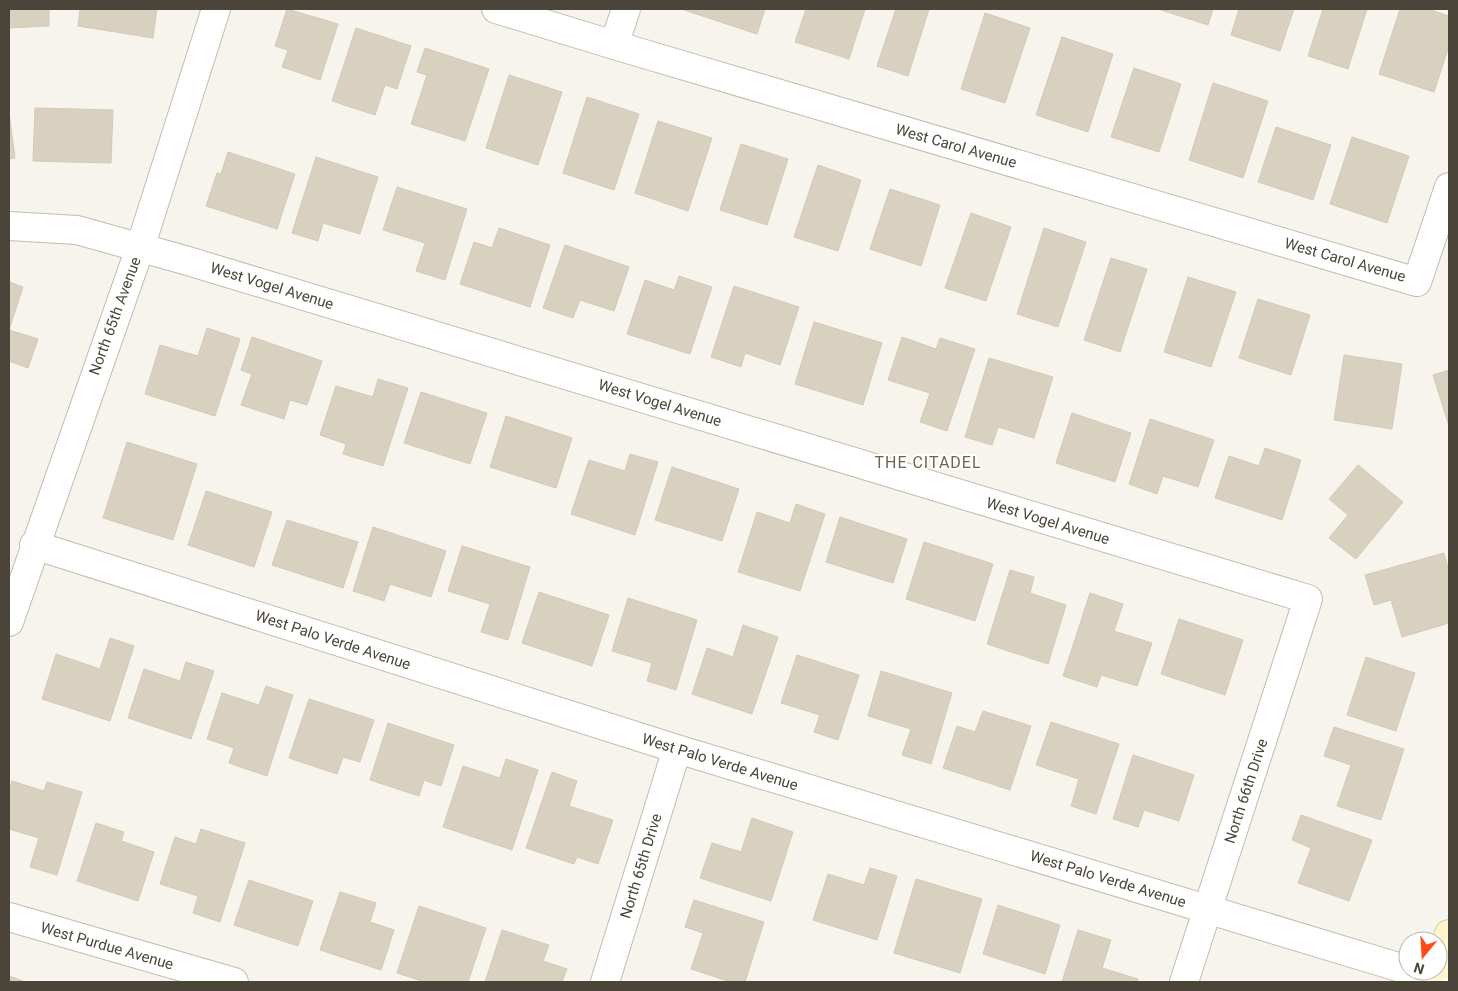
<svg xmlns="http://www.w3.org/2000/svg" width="1458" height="991" font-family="Roboto,sans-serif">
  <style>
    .building { fill: #d8d1c0; stroke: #d4c9b3 }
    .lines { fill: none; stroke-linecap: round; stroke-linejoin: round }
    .minor-casing { stroke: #c2bcae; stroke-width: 30 }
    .secondary-casing { stroke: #d7cb9b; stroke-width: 30 }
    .minor { stroke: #fff; stroke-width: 28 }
    .secondary { stroke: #fff6cd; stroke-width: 28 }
    .labels { text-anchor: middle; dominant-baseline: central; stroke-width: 4; stroke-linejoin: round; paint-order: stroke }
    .street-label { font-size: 15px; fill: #4b4539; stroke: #fff }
    .neighbourhood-label { font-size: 16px; letter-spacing: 1px; fill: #6f644f; stroke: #fff }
  </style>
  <rect width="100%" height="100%" fill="#f6f4ec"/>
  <path class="building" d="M9 9H49V26L9 28Z
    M80 9H157L153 38 78 26Z
    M287 9 338 24 320 80 282 67 288 50 275 46Z
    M685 9H765L757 34 684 10Z
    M806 9H865L849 59 795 42Z
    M896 9H929L908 76 877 66Z
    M1158 9H1213L1208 25Z
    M1239 9H1294L1280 51 1231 35Z
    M1323 9H1367L1348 69 1308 56Z
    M1400 9H1428L1449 16V46L1434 92 1379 74Z
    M985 13 1030 28 1005 103 961 89Z
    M356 28 411 46 397 89 385 85 375 115 332 101Z
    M1062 37 1113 54 1088 132 1036 115Z
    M425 48 489 69 465 141 411 124 427 75 417 72Z
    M1134 68 1181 84 1159 152 1111 137Z
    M509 75 562 92 538 165 486 148Z
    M1213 83 1268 101 1243 178 1189 160Z
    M587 97 639 114 614 190 563 173Z
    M35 108 113 110 111 163 33 161Z
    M9 112 15 158 9 159Z
    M658 121 712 138 688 211 635 193Z
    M1276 127 1331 145 1313 200 1258 182Z
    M1352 137 1409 156 1387 223 1330 204Z
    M741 144 788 159 767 225 720 210Z
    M228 152 295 174 277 229 206 206 217 173 221 174Z
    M316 157 378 177 360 234 323 223 318 241 292 233Z
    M818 165 861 180 838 251 794 237Z
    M397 187 467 209 445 280 416 271 425 243 383 230Z
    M890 189 940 205 921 266 870 249Z
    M971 213 1011 227 986 301 945 288Z
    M499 228 550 245 530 307 460 284 474 242 492 248Z
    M1044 228 1086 242 1058 327 1017 314Z
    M565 245 629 267 614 311 580 300 573 318 543 308Z
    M1111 258 1147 269 1120 352 1084 340Z
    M679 276 712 287 690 354 627 334 645 280 674 290Z
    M1188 277 1236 292 1211 367 1164 352Z
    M9 282 23 287 9 330 38 339 28 368 9 361Z
    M734 286 799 307 780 365 745 353 741 367 711 357Z
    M1258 299 1310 315 1291 375 1239 358Z
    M814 322 882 343 863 405 795 384Z
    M207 328 240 339 215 416 145 394 160 345 198 356Z
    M252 337 322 361 307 405 290 400 284 419 241 405 252 374 241 370Z
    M902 337 936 349 940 338 975 349 947 431 920 422 930 393 888 380Z
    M1344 355 1402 364 1392 429 1334 420Z
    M989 358 1053 377 1034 438 998 427 992 445 965 437Z
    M1449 370V426L1433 375Z
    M378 379 408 388 383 466 343 454 346 444 320 435 336 386 373 397Z
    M421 392 487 413 470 464 404 443Z
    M1072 413 1131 433 1115 482 1056 463Z
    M506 416 572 438 556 488 490 467Z
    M1150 419 1214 440 1198 487 1163 476 1157 494 1129 484Z
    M127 442 197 464 173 540 103 518Z
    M1265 448 1301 460 1282 520 1215 498 1229 456 1259 466Z
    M630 454 658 462 635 535 571 514 589 460 625 471Z
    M1358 465 1403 502 1356 559 1329 538 1348 515 1329 499Z
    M672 467 739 489 722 541 655 520Z
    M206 491 272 512 254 567 188 545Z
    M796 504 825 514 800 591 738 572 757 512 790 523Z
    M840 517 907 539 893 583 826 562Z
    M287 520 358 542 343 588 272 565Z
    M373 527 446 551 431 597 390 584 384 601 353 591Z
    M924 542 993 564 975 621 906 599Z
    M462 546 530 567 508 640 481 632 490 604 448 591Z
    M1444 553 1449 572V623L1402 637 1391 600 1374 605 1365 575Z
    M1010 570 1034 577 1030 593 1066 605 1048 664 987 644Z
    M539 592 609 615 592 666 522 643Z
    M1090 593 1123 604 1114 631 1152 643 1137 686 1101 675 1097 687 1063 676Z
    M628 598 697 620 676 690 647 681 652 663 612 651Z
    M1179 619 1243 640 1225 695 1161 674Z
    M743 625 778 637 752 714 692 694 707 648 733 657Z
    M110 638 134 646 110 721 42 699 56 654 100 669Z
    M797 655 859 675 838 740 814 732 820 715 781 703Z
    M1366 657 1415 673 1396 731 1347 715Z
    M186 662 214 671 191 739 128 718 144 669 180 681Z
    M881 671 952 693 931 764 902 755 911 729 868 716Z
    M266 686 293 695 267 776 229 763 234 748 207 739 222 693 259 705Z
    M309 699 374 720 360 762 343 757 337 774 289 758Z
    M983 711 1031 726 1010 790 943 768 957 726 975 732Z
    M1051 722 1119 744 1096 814 1071 806 1079 779 1036 765Z
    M388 723 454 745 441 786 424 780 419 796 370 780Z
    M1334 727 1404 749 1381 820 1337 806 1351 765 1324 756Z
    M1133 755 1194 775 1179 821 1144 810 1138 827 1113 819Z
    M506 759 538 770 512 850 443 827 463 766 500 778Z
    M552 772 577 781 569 806 613 820 598 864 577 857 574 864 526 848Z
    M12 781 44 791 47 782 82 792 57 875 30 867 39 838 9 829V792Z
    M1301 815 1372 840 1349 901 1298 883 1311 848 1292 840Z
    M752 818 793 832 771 901 700 878 712 843 741 852Z
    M96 823 124 832 121 841 154 852 138 901 77 881Z
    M201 829 245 843 220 922 193 913 198 896 160 884 175 837 196 844Z
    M870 868 897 876 877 940 813 920 828 874 864 885Z
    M916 879 982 899 960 973 894 953Z
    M249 880 313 901 298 946 234 925Z
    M340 892 376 903 370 922 394 930 381 970 320 950Z
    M694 900 764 922 745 982H731L691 969 703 933 685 927Z
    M998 905 1060 925 1045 974 983 954Z
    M419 906 486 928 468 982H425L397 973Z
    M502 930 549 945 543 961 567 969 562 982H522L517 981 516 982H485Z
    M1078 930 1111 940 1102 968 1138 979 1137 982H1062Z
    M9 976 23 981V982H9Z"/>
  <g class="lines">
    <g class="minor-casing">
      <path id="minor" d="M496 9 614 45 1417 282 1449 187
        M614 45 626 9
        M9 226 77 230 188 261 1308 599 1184 982
        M34 545 677 749 1408 970
        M9 622 140 248 216 9
        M9 917 234 982
        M1412 971 1449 982
        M605 982 677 749"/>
    </g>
    <g class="secondary-casing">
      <path id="secondary" d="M1438 967 1449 934"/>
    </g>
    <use href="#minor" class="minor"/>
    <use href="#secondary" class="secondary"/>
  </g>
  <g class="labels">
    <g class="street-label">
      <text transform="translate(956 146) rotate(16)">West Carol Avenue</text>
      <text transform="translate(1345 260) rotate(16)">West Carol Avenue</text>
      <text transform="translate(272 286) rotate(17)">West Vogel Avenue</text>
      <text transform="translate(115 316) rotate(-70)">North 65th Avenue</text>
      <text transform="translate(660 403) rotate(17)">West Vogel Avenue</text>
      <text transform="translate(1048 521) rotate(17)">West Vogel Avenue</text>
      <text transform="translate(333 640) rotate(18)">West Palo Verde Avenue</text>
      <text transform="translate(720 762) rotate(17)">West Palo Verde Avenue</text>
      <text transform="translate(1246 791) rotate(-72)">North 66th Drive</text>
      <text transform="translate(641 866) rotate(-73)">North 65th Drive</text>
      <text transform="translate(1108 879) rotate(17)">West Palo Verde Avenue</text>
      <text transform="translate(107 946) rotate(16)">West Purdue Avenue</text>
    </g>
    <g class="neighbourhood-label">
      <text x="928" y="462">THE CITADEL</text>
    </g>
  </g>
  <rect width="1458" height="991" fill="none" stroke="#4b4539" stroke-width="20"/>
  <g transform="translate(1423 956) rotate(198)"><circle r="24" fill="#ffffff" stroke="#b7b5b0"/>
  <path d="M0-4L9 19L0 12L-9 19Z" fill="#ff4b1a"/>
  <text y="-8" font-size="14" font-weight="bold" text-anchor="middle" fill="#4b4539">N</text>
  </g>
</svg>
